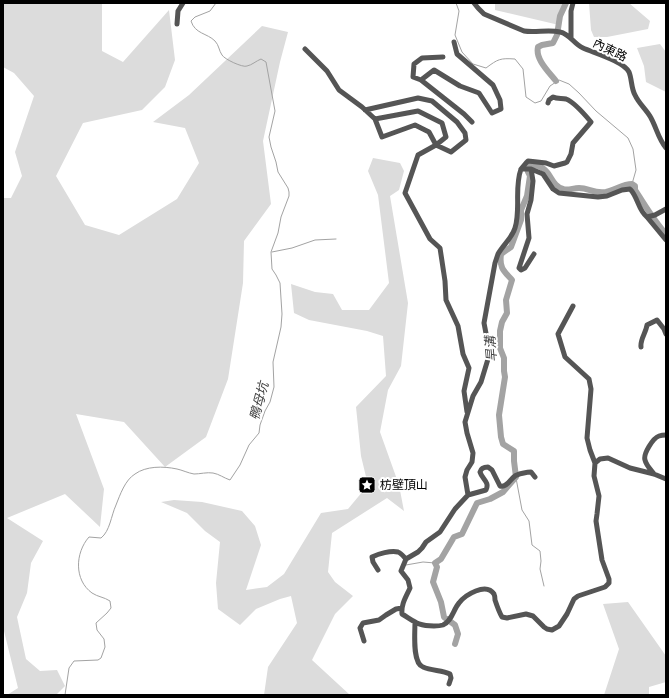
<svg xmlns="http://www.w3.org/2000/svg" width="669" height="698" font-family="Arial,'Noto Sans TC',sans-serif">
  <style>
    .green { fill: #dcdcdc }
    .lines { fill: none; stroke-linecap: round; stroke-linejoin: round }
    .stream { stroke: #a3a3a3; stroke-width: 1 }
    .river { stroke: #a3a3a3; stroke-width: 6 }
    .minor { stroke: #555; stroke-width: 5 }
    .labels { text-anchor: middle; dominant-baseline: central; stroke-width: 4; stroke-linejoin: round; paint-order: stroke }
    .street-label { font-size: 12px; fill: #000; stroke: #fff }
    .poi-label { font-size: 12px; fill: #000; stroke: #fff; text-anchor: start }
    .water-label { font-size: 13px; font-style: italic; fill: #444; stroke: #fff }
  </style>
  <rect width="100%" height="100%" fill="#fff"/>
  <path class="green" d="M5 3H102V51L123 62 169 10 175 60 165 87 142 110 83 123 56 176 85 225 119 235 177 199 199 163 185 128 153 122 189 95 262 26 288 32 280 62 263 141 271 204 244 241 243 283 228 379 206 437 165 467 124 422 76 414 104 489 100 527 65 494 7 518 43 541 31 563 27 593 17 617 26 659 40 671 57 670 65 686 56 695H7L18 688 4 631 3 630V198H11L22 176 15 152 34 96 14 73 3 67V5Z
    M495 3H567L559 25 495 10Z
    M589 3H629L650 21 648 29 607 37H594L591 30Z
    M660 44 666 52V92L646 82 644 66 637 48Z
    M373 158 400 163 404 171 399 190 390 196 408 303 401 366 388 390 380 432 399 485 404 511 387 498 332 533 328 572 335 582 353 596 335 614 312 660 350 695H264L268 667 297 623 291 596 280 599 256 609 240 625 218 609 216 583 220 542 205 531 187 513 161 502 174 500 202 502 242 511 255 526 261 545 246 590 267 587 284 574 321 513 348 509 368 485 361 456 356 407 386 376 383 336 367 331 309 320 294 313 291 284 315 292 333 294 342 310H369L389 283 378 195 368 171Z
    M628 602 666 656V682L649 687V695H604L619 649 603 604Z"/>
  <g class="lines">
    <path class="stream" d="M456 3 459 11 455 35 462 52 473 64 486 68C498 59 500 58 515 59L523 69 526 97 535 103 541 101 550 86 559 80 569 84 579 93 596 111 628 138 633 149 636 170 632 184
      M272 252 292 248 315 240 336 239
      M516 478 522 510 529 521 532 545 540 551 541 561 540 569 544 586
      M406 565 423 562 435 563
      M65 695 69 668 74 661 98 660 101 658 105 647 104 639 97 630 96 623 107 613 111 608 110 601C104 597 98 597 92 593 74 580 75 553 89 537L101 538C110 531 111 516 116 505 120 495 125 480 135 474 146 466 163 466 177 469 182 470 188 473 194 474 200 474 207 472 213 473 219 474 224 478 230 480L240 465 249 445 259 433 260 425 265 411 270 402 274 387 273 362 281 327 282 314 280 283 276 275 272 269 271 252 278 233 281 217 289 196V192L288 188 278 172 276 162 271 147 269 137 275 111 266 62 261 59C256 61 252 65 247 66 243 68 224 59 222 55 219 51 219 45 215 41 207 33 195 34 191 21L195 17 210 11 216 3"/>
    <path class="river" d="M556 81C549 72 535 59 538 47L542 45 553 43 557 35 560 16 566 3
      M455 644 458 634 455 625 444 617 441 602 433 582 437 567 435 563 441 559 454 537 462 534 477 503 490 499 503 492 516 477 514 461V451L503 444 501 437 499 415 505 377 504 371V358L500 348V331L502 322 507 313 506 300 512 280C504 271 499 268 501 254L511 247 521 220V210L527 196 530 176 528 172 527 167 530 165C553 165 548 185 563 189 568 191 573 188 579 188 589 188 594 194 606 192 615 190 623 184 632 184L635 186V190C645 205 654 221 666 234"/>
    <path class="minor" d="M474 3 478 8 484 14 524 31C536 33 548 29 560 32 570 34 574 44 583 48 594 53 623 61 629 72 632 79 631 88 635 95 639 104 647 110 651 118 657 129 658 138 666 148
      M177 24 178 11 183 3
      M571 37V11L573 3
      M454 42 457 54 493 85 500 100 501 109 492 113 479 93 460 86 434 70 421 80 464 114 472 122
      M305 49 327 71 339 90 362 107 375 119 418 111 442 123 446 137 436 145 418 155 405 193 430 239 440 248 445 281 446 300 458 326 463 354 469 368 464 391 467 412
      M421 80 413 77 414 64 422 58 443 57
      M365 110 418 98 432 101 457 122 465 133 466 140 451 152 436 145 429 132 415 125 382 137 375 119
      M521 169 526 163 528 161 546 163 554 166 565 163 567 162 571 154 573 143 591 122C586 116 574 102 566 99 562 98 557 99 553 97L549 100 548 103
      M531 169 533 181 531 200 527 214 529 238 519 268 521 270 525 268 534 254
      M666 209 655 215 647 217C638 210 638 197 630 189L622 190 607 196 598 197 559 193 553 189 543 174 531 169H521C514 188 521 209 515 228 512 238 503 245 498 254 497 257 496 260 495 263L484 323 489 349 488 359 481 382 473 396 465 422 467 433 473 453 472 462 467 470 465 477 468 495 455 509 440 532 426 542 422 548 418 552 406 559 401 571 408 580 410 588C406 597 401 604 402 614 415 622 418 626 434 626 437 626 440 626 443 625 452 621 453 610 459 603 465 595 486 582 494 594 495 596 495 598 495 600 497 606 499 612 502 617L507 618 526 614 533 616 544 627 547 629 552 630 559 626 567 614 574 599 578 596 605 587 609 583V579L602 560 596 521 597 514 599 496 594 476 595 463 600 459 608 458 630 468 654 474 666 479
      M647 217 666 240
      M573 306 558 334 565 357 589 379 591 389 587 438 590 450 595 463
      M641 347C640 339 646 333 647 325L657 320 664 329 666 334
      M654 474C651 470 646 465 645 460 643 454 653 438 659 436 662 435 663 435 666 435
      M468 495 486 490C490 482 482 479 480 472 481 468 484 467 488 467L492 470 500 486C507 488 510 479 515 476 517 474 528 472 531 472 532 473 534 476 535 477
      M378 570 373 562 372 557C378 554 391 550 398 552 401 553 404 557 406 559
      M415 622C415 633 412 663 423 667 432 671 442 670 450 674L451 678 449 684
      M364 641 360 628 363 623 379 620 386 615 396 609 402 608"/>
  </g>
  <defs>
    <g id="sight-square" transform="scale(0.9)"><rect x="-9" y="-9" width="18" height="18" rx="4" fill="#000" stroke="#fff"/><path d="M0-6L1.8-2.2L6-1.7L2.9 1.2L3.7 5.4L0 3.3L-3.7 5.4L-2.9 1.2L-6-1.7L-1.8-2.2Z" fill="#fff"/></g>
  </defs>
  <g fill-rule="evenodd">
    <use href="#sight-square" x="367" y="485"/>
  </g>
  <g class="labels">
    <g class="street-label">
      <text transform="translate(610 50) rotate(26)">內東路</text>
    </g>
    <g class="poi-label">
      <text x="380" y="485">枋壁頂山</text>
    </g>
    <g class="water-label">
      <text transform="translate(491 349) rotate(-95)">旱溝</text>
      <text transform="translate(259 401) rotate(-75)">鴨母坑</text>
    </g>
  </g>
  <rect width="669" height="698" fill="none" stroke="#000000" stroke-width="8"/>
</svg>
